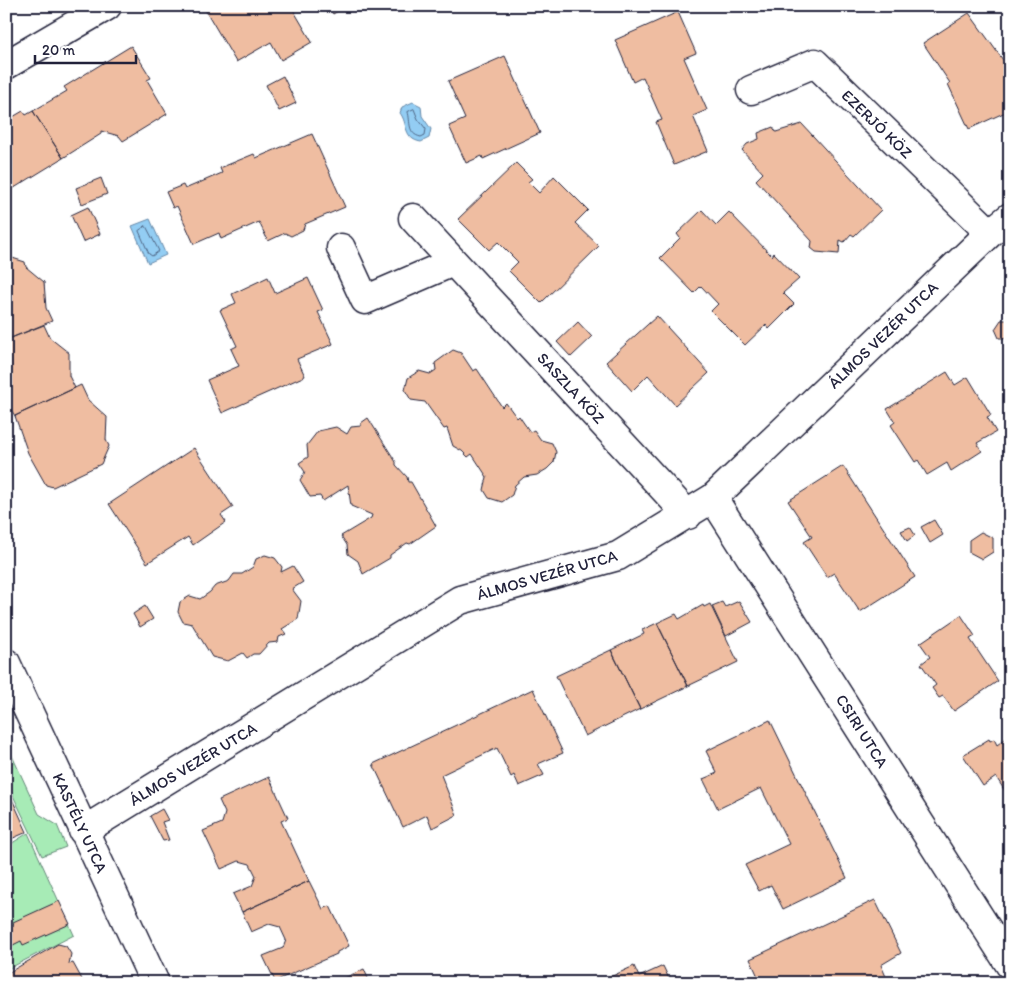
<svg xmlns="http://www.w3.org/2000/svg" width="1016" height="989" font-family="Itim,sans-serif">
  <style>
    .green { fill: #a7ebb6; stroke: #648678 }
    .water { fill: #93cdf3; stroke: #6689a9 }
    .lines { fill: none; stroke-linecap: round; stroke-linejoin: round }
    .shore { stroke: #4f6685; stroke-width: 1 }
    .building { fill: #efbda1; stroke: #22223b }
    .minor-casing { stroke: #22223b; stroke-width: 31 }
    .minor { stroke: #fff; stroke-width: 28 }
    .labels { text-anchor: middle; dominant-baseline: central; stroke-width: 5; stroke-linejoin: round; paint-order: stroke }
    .street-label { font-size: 16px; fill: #22223b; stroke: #fff }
  </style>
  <rect width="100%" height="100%" fill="#fff"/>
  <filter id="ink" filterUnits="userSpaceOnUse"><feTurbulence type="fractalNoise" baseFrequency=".02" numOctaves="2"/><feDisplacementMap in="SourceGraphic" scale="10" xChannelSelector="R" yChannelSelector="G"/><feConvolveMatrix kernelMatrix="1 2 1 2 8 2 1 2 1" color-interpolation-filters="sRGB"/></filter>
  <g filter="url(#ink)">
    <path class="green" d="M6 719 11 728 8 747 39 814 57 825 66 847 42 856 6 781Z
      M28 833 74 935 6 970V847Z"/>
    <path class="water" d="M413 102 421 106 422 116 431 129 429 138 421 142C403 139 408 123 400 113L402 107Z
      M150 219 166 255 148 263 132 226Z"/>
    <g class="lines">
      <path class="shore" d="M414 109 418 119 426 129 425 135 421 137C407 134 411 122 408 112Z
        M146 226 159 251 152 256 149 254 139 231Z"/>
    </g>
    <path class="building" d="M203 6H291L312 42 281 60 271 42 236 62Z
      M329 6H346L333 14Z
      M678 12 696 53 684 58 707 110 693 116 708 151 674 165 656 122 662 120 643 77 633 82 615 40Z
      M969 13 1003 60 1007 59 1010 67V110L969 129 948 84 950 83 923 43Z
      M131 46 151 78 147 80 167 114 123 141 119 136 101 131V134L63 158 33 111 67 91 64 87Z
      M505 56 540 133 483 159 482 156 466 163 449 126 465 119 448 81Z
      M283 76 296 103 279 111 266 85Z
      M23 111 26 115 33 111 63 158 6 193V121Z
      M802 124 881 210 854 236 851 234 844 242 840 240 839 254 816 252 811 248 812 241 756 180 763 173 742 150 747 144 759 139 758 133 773 127 776 132Z
      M312 134 345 207 305 224 303 230 291 236 285 233 268 241 259 222 221 239 219 233 194 244 177 206 173 208 166 192 183 185 185 189 222 173 220 168 254 154 256 158Z
      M516 163 532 179 528 182 539 193 554 176 588 210 575 223 599 246 541 303 509 271 518 262 498 242 489 250 458 219Z
      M101 178 107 194 82 204 76 188Z
      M88 207 100 234 83 242 71 215Z
      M702 210 716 225 729 212 772 256 774 253 799 279 783 293 794 304 769 329 766 325 745 345 711 311 718 304 701 286 694 293 660 258 680 238 677 234Z
      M6 256 25 262 26 267 44 282 46 308 52 321 6 340Z
      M268 277 275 293 308 278 323 310 318 312 333 344 297 359 305 376 222 413 207 380 239 366 231 349 237 346 220 310 236 303 232 294Z
      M657 316 709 373 675 405 648 375 632 391 606 362Z
      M1001 320H1010V338H999L995 329Z
      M578 322 592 337 571 357 557 342Z
      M44 325 50 338 69 353V376L75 388 15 416 6 402V340Z
      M453 350 461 353 473 371 477 369 502 407 506 403 517 418 519 416 530 432 534 430 541 440 552 443 556 452 554 462 547 469 537 475 524 477 515 485 512 495 502 502 489 498 484 490 487 477 472 454 468 457 462 451 453 446 447 428 444 429 425 402 411 400 405 390 408 378 419 371 430 374 436 370 435 363Z
      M947 372 955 385 968 377 991 415 987 417 996 432 977 443 982 451 951 471 947 463 927 475 918 460 915 462 891 425 895 422 887 409Z
      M81 385 88 400 107 417 106 440 109 446 101 464 53 487 46 485 28 453 15 416Z
      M368 418 396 462V465L407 477 408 482H411L436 526 410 544 407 543 390 555V558L363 574 358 561 348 554 347 545 341 536 371 518 372 515 351 506 348 485 323 501 320 496 310 497 300 480 305 472 299 463 308 457 307 445 318 431 336 427 347 434 351 427 361 426V423Z
      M194 448 233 507 221 515 226 522 193 545 188 537 147 563 109 504Z
      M843 466 915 577 860 612 834 573 827 577 804 542 812 537 788 501Z
      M934 520 943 535 930 543 921 527Z
      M910 527 915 535 907 541 901 531Z
      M981 532 993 538V552L982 559 969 552V540Z
      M265 555 275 558 282 567 281 572 293 566 303 582 292 589 301 601 298 619 282 629 286 634 279 637 278 642 269 643 259 654H253L247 658 243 653 228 661 212 657 192 624 183 622 178 612 180 602 190 596 200 599 210 592 215 586 229 581 234 574H242L253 567 256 559Z
      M739 601 752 622 726 636 712 606 722 602 725 607Z
      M710 604 738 662 688 686 657 623 676 614 679 619 703 605 704 607Z
      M145 606 153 619 140 627 133 614Z
      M961 615 975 636 970 639 998 681 954 711 943 696 939 698 932 688 936 685 921 664 930 657 920 643Z
      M657 623 688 686 640 709 611 650 644 634 642 630Z
      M611 650 640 709 585 736 556 676Z
      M533 689 563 753 538 764 544 775 519 786 514 775 511 777 497 748 441 775 457 815 432 828 427 815 403 827 373 764Z
      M770 720 847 878 783 909 771 885 759 891 745 865 789 844 761 788 718 809 703 779 717 773 706 751Z
      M1009 736H1010V799L996 777 983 786 963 755 989 739 990 741 994 739 997 745Z
      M269 777 288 818 281 821 309 881 242 912 233 894 252 886 256 876 250 864 239 861 221 869 203 831 222 823 225 813 219 800Z
      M6 786 27 832 11 839 13 843 6 846Z
      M162 809 168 820 162 822 169 840 163 841 150 816Z
      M309 881 323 909 330 906 349 946 337 952V954L275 981 263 956 283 948 286 940 280 927 269 924 251 932 242 912Z
      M875 900 901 953 881 965 887 979 880 983H761L750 959Z
      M59 901 70 924 23 945 21 941 9 947 6 929 14 925 13 922Z
      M58 944 66 946 71 954 69 964 73 963 84 983H6V974Z
      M634 966 639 977 663 966 671 983H610L608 978Z
      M364 969 370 983H334Z"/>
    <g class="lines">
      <g class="minor-casing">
        <path id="minor" d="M6 65 107 6
          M751 90 815 63 990 233
          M413 218 688 515
          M341 248 365 300 453 262
          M713 498 1010 965
          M6 663 155 983
          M83 831 460 600 618 556 713 498 990 233 1010 217"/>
      </g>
      <use href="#minor" class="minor"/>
    </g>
  </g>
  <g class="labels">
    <g class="street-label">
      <text transform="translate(877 124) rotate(44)">EZERJÓ KÖZ</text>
      <text transform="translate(883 335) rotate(-44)">ÁLMOS VEZÉR UTCA</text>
      <text transform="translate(571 388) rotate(47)">SASZLA KÖZ</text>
      <text transform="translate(547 575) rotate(-16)">ÁLMOS VEZÉR UTCA</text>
      <text transform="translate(862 731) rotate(58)">CSIRI UTCA</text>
      <text transform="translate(193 764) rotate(-31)">ÁLMOS VEZÉR UTCA</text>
      <text transform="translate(80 823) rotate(65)">KASTÉLY UTCA</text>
    </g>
  </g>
  <rect width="1016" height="989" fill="none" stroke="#fff" stroke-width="25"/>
  <rect x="12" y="12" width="991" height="964" fill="none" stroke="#22223b" stroke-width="2" filter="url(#ink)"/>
  <path d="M35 55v8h101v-8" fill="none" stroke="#22223b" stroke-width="2.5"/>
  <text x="42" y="55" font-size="15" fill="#22223b" stroke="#ffffff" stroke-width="4" paint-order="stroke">20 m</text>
</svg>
